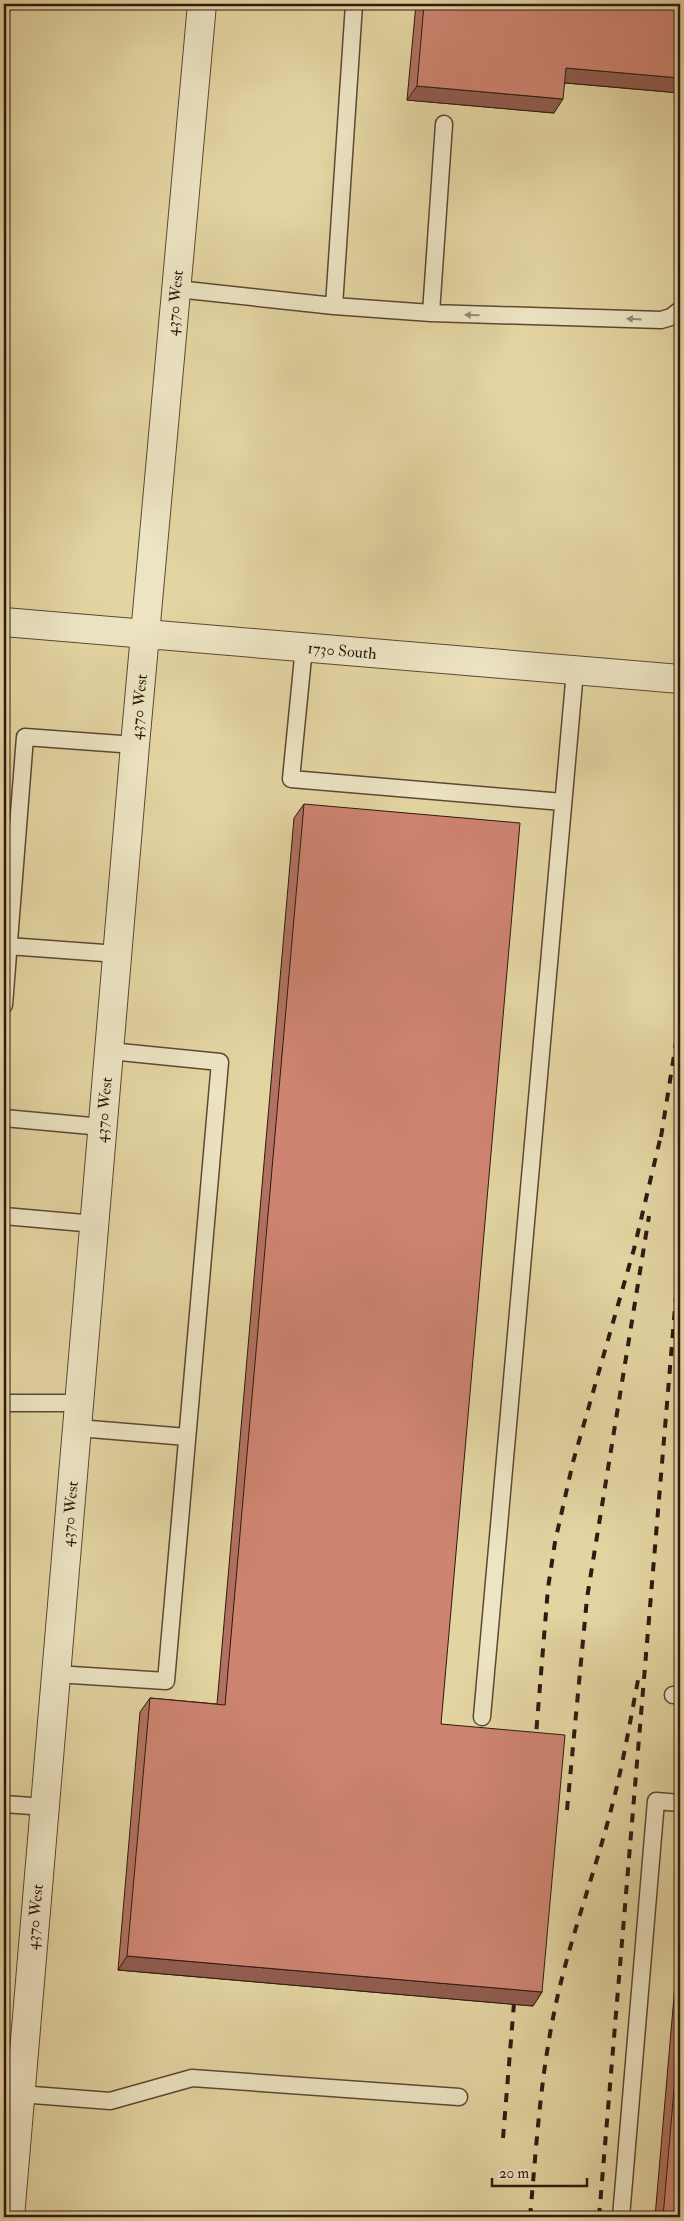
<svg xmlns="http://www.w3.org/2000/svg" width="684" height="2221" font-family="'IM FELL Double Pica',serif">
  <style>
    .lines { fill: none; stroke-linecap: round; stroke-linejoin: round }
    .service-casing { stroke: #5c4834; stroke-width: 19 }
    .minor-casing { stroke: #5c4834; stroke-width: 30 }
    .service { stroke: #ede4c3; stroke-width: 16 }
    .minor { stroke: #ede4c3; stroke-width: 28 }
    .rail { stroke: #2f1910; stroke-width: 4; stroke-dasharray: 9 9; stroke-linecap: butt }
    .wall { fill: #b17261; stroke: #2f1910 }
    .shaded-wall { fill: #905c4f; stroke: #2f1910 }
    .building { fill: #ce8471; stroke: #2f1910 }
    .oneway { fill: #988972 }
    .labels { text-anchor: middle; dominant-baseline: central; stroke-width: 4; stroke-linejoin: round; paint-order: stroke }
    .street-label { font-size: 16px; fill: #2f1910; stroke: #ede4c3 }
  </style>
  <rect width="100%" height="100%" fill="#e3d5a2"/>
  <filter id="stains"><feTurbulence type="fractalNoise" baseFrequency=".004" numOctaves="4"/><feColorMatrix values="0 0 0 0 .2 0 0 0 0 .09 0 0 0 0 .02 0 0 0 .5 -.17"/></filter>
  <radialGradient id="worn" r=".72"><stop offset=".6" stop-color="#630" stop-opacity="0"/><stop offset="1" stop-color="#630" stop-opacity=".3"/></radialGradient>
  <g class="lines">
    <g class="service-casing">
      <path id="service" d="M177 289 334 306 431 313 444 124
        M334 306 354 4
        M431 313 661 320 671 317 680 310
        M304 647 291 779 563 802
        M8 946 118 954
        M4 1005 25 737 135 745
        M4 1118 102 1127
        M4 1216 95 1224
        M4 1403H80
        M78 1428 187 1437
        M56 1674 166 1681 220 1062 110 1051
        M673 1695H680
        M482 1717 575 671
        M4 1804 45 1807
        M20 2094 110 2101 192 2078 459 2097
        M621 2217 656 1801 680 1803"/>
    </g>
    <g class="minor-casing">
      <path id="minor" d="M4 622 680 679
        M10 2217 135 745 202 4"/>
    </g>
    <use href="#service" class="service"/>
    <use href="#minor" class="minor"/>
    <path class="rail" d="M661 1137 680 1018
      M535 1747 548 1588 555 1542 573 1462 634 1249 662 1131
      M567 1810 587 1598 649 1216
      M503 2138 515 1991
      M530 2217C536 2151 540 2083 553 2018 567 1945 594 1877 612 1806 623 1764 630 1722 638 1680
      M599 2217 680 1248"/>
  </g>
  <path class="wall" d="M416 4H680V93L565 83 554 113 407 100Z
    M304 804 441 1724 542 1992 533 2006 118 1970 140 1712 150 1698 217 1704 294 818Z
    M680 1978V2217H655L675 1985Z"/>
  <path class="shaded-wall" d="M566 68 680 78V93L556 82Z
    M417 86 563 99 554 113 407 100Z
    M127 1956 542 1992 533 2006 118 1970Z"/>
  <path class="building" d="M424 4H680V78L566 68 563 99 417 86Z
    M304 804 520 823 441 1724 565 1735 542 1992 127 1956 150 1698 225 1705Z
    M680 2020V2217H663Z"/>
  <defs><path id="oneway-solid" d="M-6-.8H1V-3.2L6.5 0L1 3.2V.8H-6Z" transform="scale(1.25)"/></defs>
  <g class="oneway">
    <use href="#oneway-solid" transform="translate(472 315) rotate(-178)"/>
    <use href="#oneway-solid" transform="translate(634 319) rotate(-176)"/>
  </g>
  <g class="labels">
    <g class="street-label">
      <text transform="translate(175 303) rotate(-85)">4370 West</text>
      <text transform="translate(342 651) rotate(5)">1730 South</text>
      <text transform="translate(139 707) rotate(-85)">4370 West</text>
      <text transform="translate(104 1110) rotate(-85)">4370 West</text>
      <text transform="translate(70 1514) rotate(-85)">4370 West</text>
      <text transform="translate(35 1917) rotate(-85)">4370 West</text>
    </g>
  </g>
  <rect width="684" height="2221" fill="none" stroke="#e3d5a2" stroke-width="20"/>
  <rect x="5" y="5" width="674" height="2211" fill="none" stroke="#2f1910" stroke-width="2.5"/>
  <rect x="10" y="10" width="664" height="2201" fill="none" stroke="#2f1910"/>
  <path d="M492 2178v8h95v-8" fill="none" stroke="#2f1910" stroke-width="2.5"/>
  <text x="499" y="2178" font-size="15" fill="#2f1910" stroke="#ede4c3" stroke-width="4" paint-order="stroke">20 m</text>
  <rect width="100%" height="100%" filter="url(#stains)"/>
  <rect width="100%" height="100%" fill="url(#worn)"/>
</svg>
